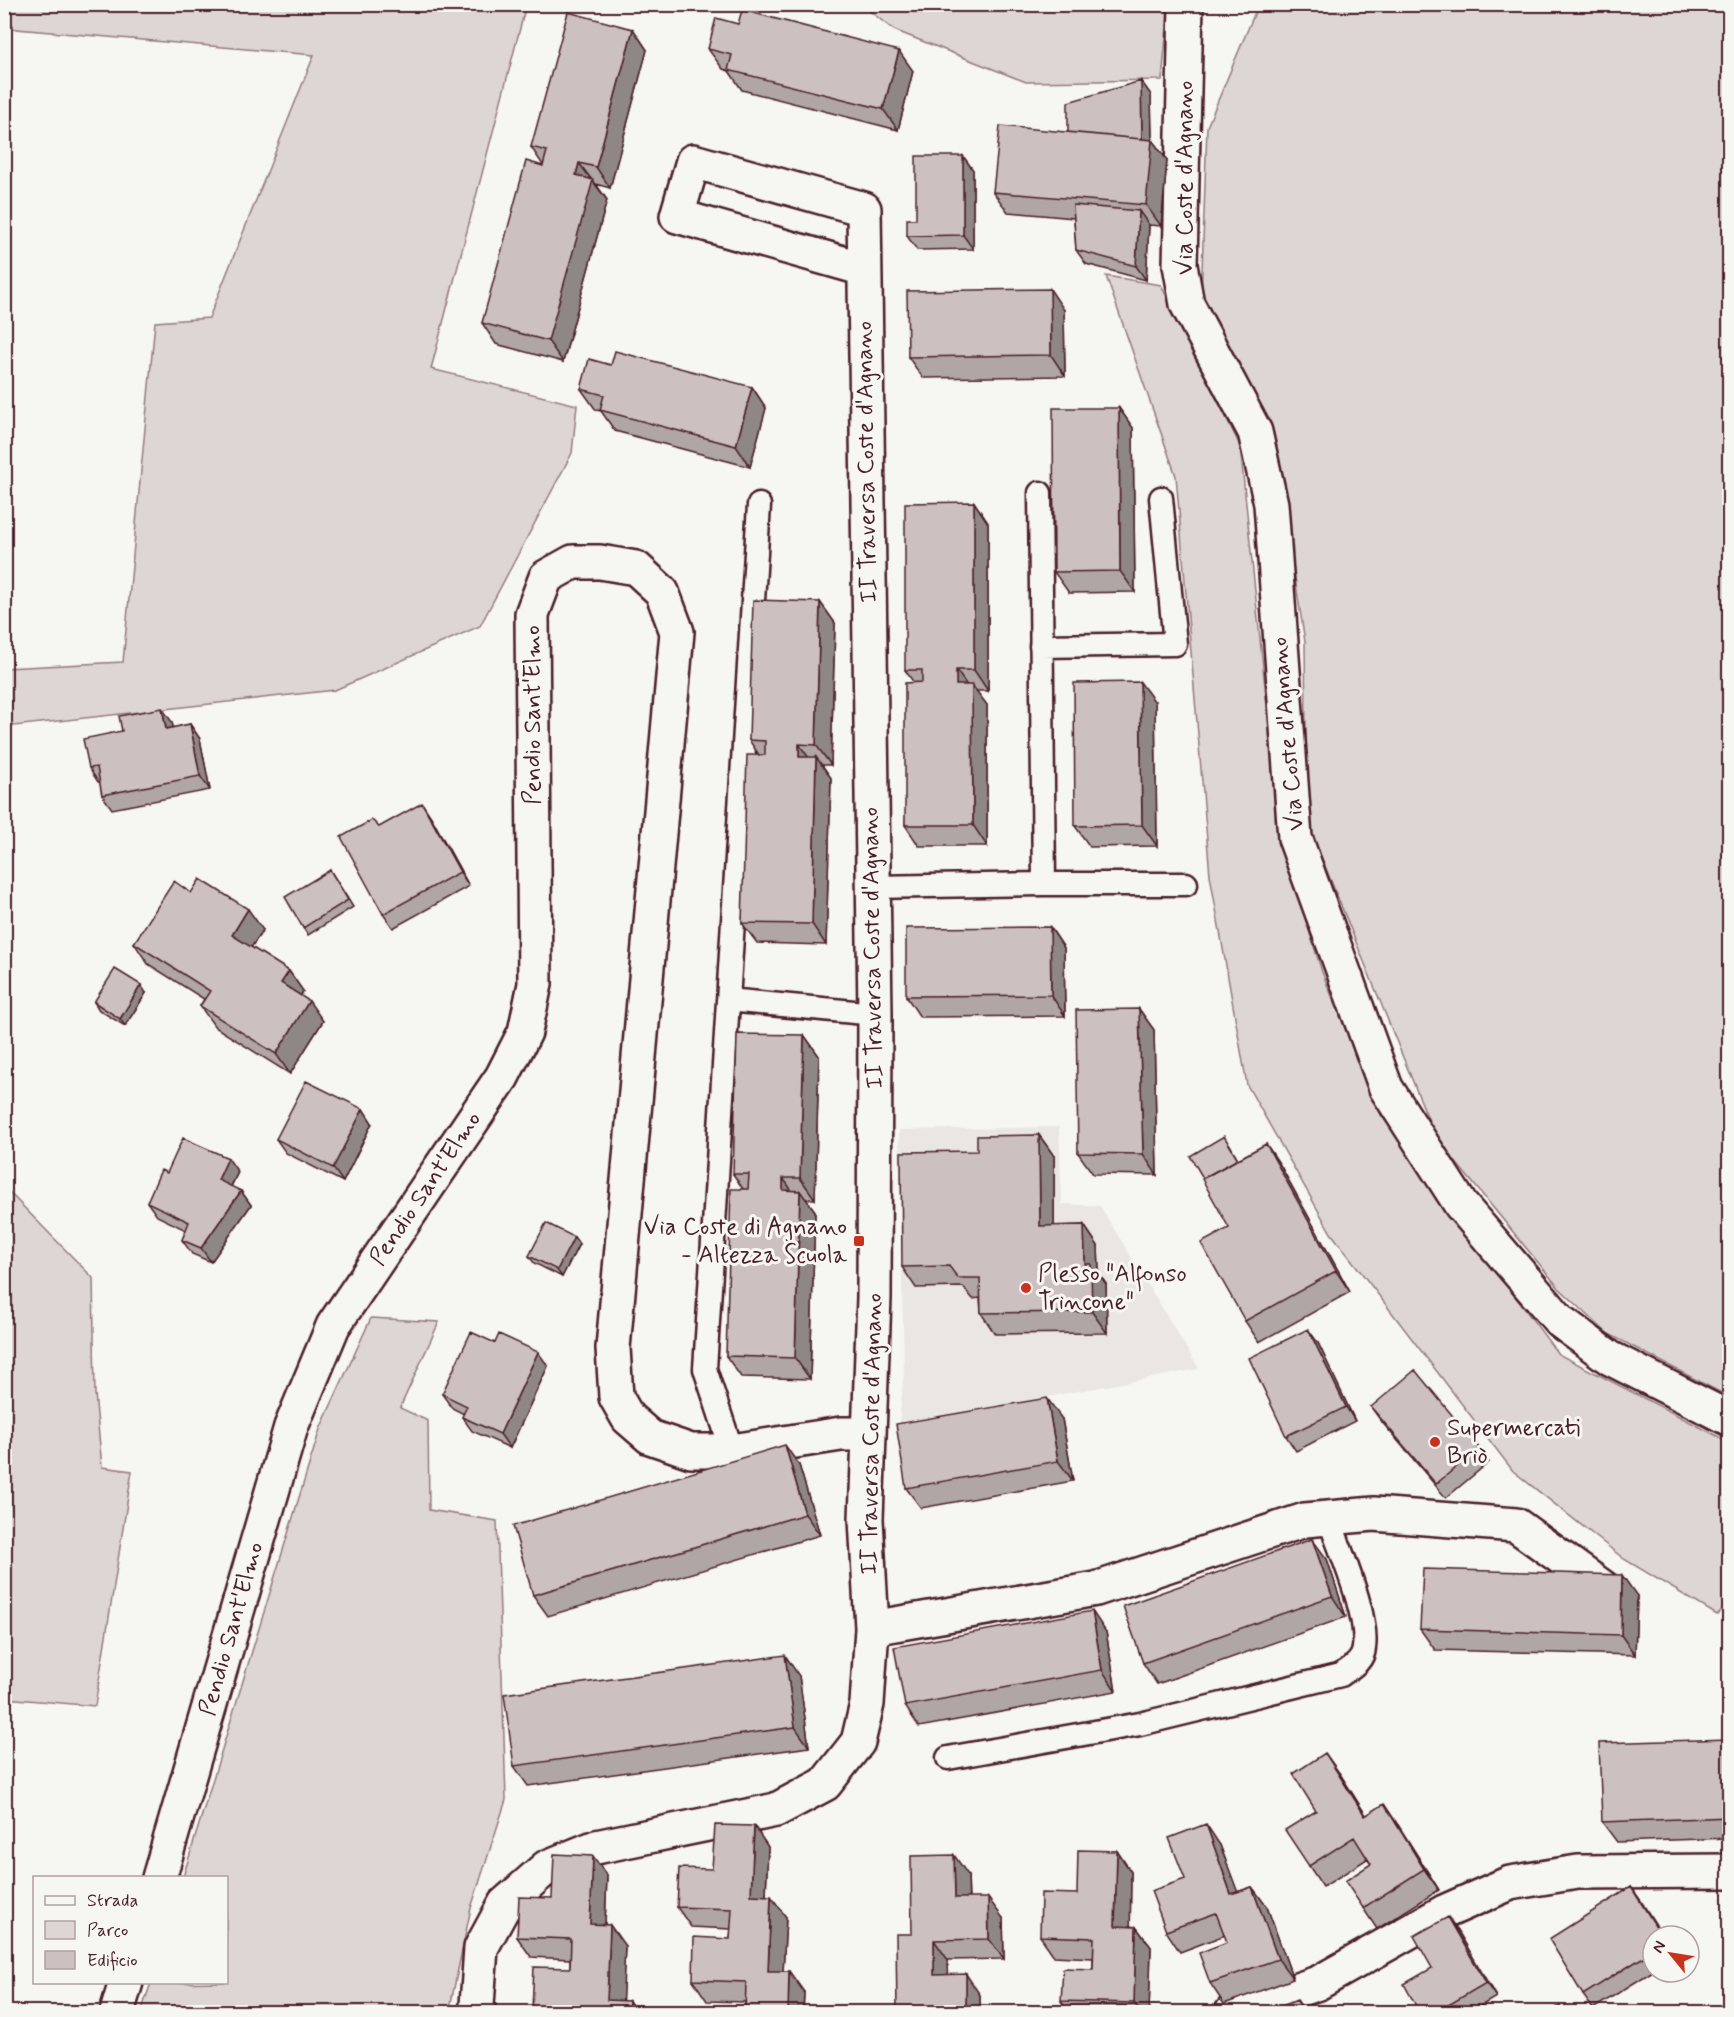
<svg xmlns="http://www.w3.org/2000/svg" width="1734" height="2017" font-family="Mynerve,sans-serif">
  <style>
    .built { fill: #e9e6e3 }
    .green { fill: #ddd6d5; stroke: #947a80; stroke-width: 1.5 }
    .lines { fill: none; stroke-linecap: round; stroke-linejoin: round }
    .lane-casing { stroke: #4a1f2b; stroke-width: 27 }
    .street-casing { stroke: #4a1f2b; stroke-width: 38 }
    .lane { stroke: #f6f6f2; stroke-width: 22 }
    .street { stroke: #f6f6f2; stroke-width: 33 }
    .wall { fill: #afa6a5; stroke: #4a1f2b; stroke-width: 1.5 }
    .shaded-wall { fill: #8f8786; stroke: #4a1f2b; stroke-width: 1.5 }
    .building { fill: #ccc1c0; stroke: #4a1f2b; stroke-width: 1.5 }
    .poi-dot { fill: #c8321e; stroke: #f6f6f2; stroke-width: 2 }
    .labels { text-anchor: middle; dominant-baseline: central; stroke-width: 6; stroke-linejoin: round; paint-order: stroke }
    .street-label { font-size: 24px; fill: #4a1f2b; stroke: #f6f6f2 }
    .poi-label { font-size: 24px; fill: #4a1f2b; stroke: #f6f6f2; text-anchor: start }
  </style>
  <rect width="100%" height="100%" fill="#f6f6f2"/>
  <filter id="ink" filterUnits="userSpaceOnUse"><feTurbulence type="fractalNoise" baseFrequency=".0167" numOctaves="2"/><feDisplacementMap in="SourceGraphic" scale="12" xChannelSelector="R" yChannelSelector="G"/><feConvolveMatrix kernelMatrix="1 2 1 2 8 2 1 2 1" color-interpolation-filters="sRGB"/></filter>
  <g filter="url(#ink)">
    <path class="built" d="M1059 1127 1062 1204 1100 1206 1199 1369 899 1424 904 1372 899 1130Z"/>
    <path class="green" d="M4 5H536L525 9 431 369 577 405 572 453 480 626 335 690 5 727V668L123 662 155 322 209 318 314 55 5 28Z
      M862 5H1169L1162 80 1026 82 894 30Z
      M1258 5H1729V1397L1607 1333 1559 1288 1436 1138 1307 822 1305 642 1272 429 1201 300 1207 127Z
      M1106 276 1161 285 1240 446 1281 841 1322 972 1381 1115 1558 1354 1729 1442V1602L1717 1615 1624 1559 1513 1471 1331 1233 1247 1085 1210 875 1176 476Z
      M4 1187 93 1278 95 1394 102 1467 132 1471 95 1706 5 1698Z
      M371 1318 439 1322 400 1408 428 1421 429 1510 497 1521 506 1800 471 1908 449 2012H141L151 1983 226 1982V1878L183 1877 320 1429Z"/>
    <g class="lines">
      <g class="lane-casing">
        <path id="lane" d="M1041 646 1175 644 1161 498
          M1044 884H1186
          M873 887 1044 884 1040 493
          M728 1000 875 1014
          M732 1451 705 1369 759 505
          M948 1758 1140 1724 1341 1675C1350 1668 1363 1662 1364 1648 1369 1615 1340 1551 1329 1518"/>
      </g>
      <g class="street-casing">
        <path id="street" d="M1186 4 1180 265 1187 304 1255 432 1271 504 1295 838 1386 1088 1461 1205 1560 1321 1610 1358 1730 1419
          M872 1628 1096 1589 1305 1520 1374 1514 1516 1525 1609 1592
          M159 1878 291 1427 333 1326 502 1077 525 1032 535 984 532 614 546 577 573 562H600L636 568 662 592 677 632 613 1348 616 1397 628 1418 650 1437 691 1451H732L841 1434H869
          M117 2012 126 1982
          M479 2012 477 2005 481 1948 505 1904 547 1867 596 1847 776 1810 825 1784 858 1742 867 1704 872 1628 866 1519 874 1297 875 1014 864 209 693 161 677 216 864 269
          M1232 2012 1318 1983 1444 1912 1510 1883 1578 1872 1730 1871"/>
      </g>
      <use href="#lane" class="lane"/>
      <use href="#street" class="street"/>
    </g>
    <path class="wall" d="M633 29 647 50 610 188 596 184 607 200 563 362 496 344 482 323 543 165 531 147Z
      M708 49 913 71 898 130 742 90 729 71 723 69Z
      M1141 81 1151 95 1152 140 1167 160 1161 226 1149 225 1146 280 1086 264 1076 250 1074 218 1008 212 993 192 1068 132Z
      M963 156 973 170V249L917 250 907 236 916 219Z
      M1064 310 1065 376 923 378 908 357Z
      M752 387 766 408 750 467 615 431 601 411 596 410 581 389Z
      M1119 408 1133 428 1135 592 1069 593 1054 572Z
      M974 502 988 523V691H976L987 705V846H919L905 825 914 683 905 670Z
      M820 602 835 623 831 765H822L831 778 826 945 757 943 742 923 759 755 749 740Z
      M1155 702 1157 846 1090 847 1075 826Z
      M172 722 173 728 190 724 200 739 210 790 112 809 102 795 100 782H98L89 768Z
      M431 817 469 886 393 928 383 914 379 827Z
      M330 870 353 907 308 935 303 928Z
      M191 893 263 930 251 947 289 971 303 991 301 996 323 1021 290 1074 215 1027 200 1006 204 999 148 964 134 943Z
      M1050 927 1064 948 1065 1016 920 1017 906 996Z
      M146 993 125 1026 99 1010 94 1002Z
      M1139 1009 1154 1030 1157 1175 1093 1174 1078 1153Z
      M804 1035 819 1056 815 1199H806L815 1211 810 1379 741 1377 726 1356 743 1189 733 1174Z
      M363 1109 372 1123 343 1182 286 1153 276 1139Z
      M1039 1135 1054 1156V1226L1084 1225 1098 1246 1099 1274 1106 1284 1107 1333 995 1334 981 1313 980 1298 973 1299 963 1287 916 1288 902 1267 977 1151Z
      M1229 1143 1238 1159 1266 1144 1280 1165 1350 1292 1259 1342 1245 1321Z
      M238 1172 231 1187 241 1191 251 1205 211 1262 192 1254 182 1240 186 1230 157 1216 147 1202 167 1173Z
      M574 1237 579 1244 562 1277 534 1263 529 1256Z
      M1318 1343 1355 1421 1296 1451 1286 1436Z
      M548 1366 510 1448 472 1431 462 1417 464 1414 452 1408 442 1394Z
      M1371 1407 1479 1448 1489 1462 1446 1498 1381 1421Z
      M1062 1419 1073 1481 921 1508 906 1488Z
      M799 1465 820 1535 548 1616 533 1595Z
      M1327 1559 1346 1617 1157 1684 1143 1663Z
      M1637 1596 1635 1655 1435 1650 1420 1629Z
      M1106 1632 1116 1691 919 1727 905 1706Z
      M799 1676 809 1747 528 1786 514 1766Z
      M1730 1739V1838L1617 1842 1602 1822Z
      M1340 1774 1366 1815 1398 1825 1439 1890 1377 1929 1363 1908 1371 1864 1367 1859 1323 1887 1309 1866 1316 1811Z
      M754 1826 768 1847 766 1896 786 1917 783 1971 804 1992 803 2013H745V2002L707 2001 693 1980 730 1939 731 1929 691 1927 677 1907Z
      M1220 1845 1237 1892 1252 1887 1267 1907 1293 1979 1224 2004 1210 1983 1227 1942 1225 1935 1180 1952 1166 1931 1185 1879Z
      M1117 1851 1131 1872 1130 1926 1136 1927 1151 1947 1149 2013H1069L1061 2001 1093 1969V1958L1054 1956 1040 1936Z
      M968 1875 969 1898 1003 1918 1004 1959 948 1960V1975L980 1995V2013H897L912 1934Z
      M607 1876 605 1925 625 1946 622 2001H629L637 2013H534L532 2009 570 1968V1959L531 1957 517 1937 552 1898Z
      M1631 1887 1641 1901 1653 1936V1971L1593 2009 1583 1995Z
      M1458 1931 1496 1997 1469 2013H1420L1432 1968Z"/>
    <path class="shaded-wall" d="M633 29 647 50 610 188 596 167Z
      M899 51 913 71 898 130 883 109Z
      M1141 81 1151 95 1152 141V140L1167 160 1161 226 1146 205 1142 145Z
      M963 156 973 170V249L963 235Z
      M579 163 607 200 563 362 548 341 576 175Z
      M1139 211 1149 225 1146 280 1136 266Z
      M1050 289 1064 310 1065 376 1051 355Z
      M752 387 766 408 750 467 736 446Z
      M1119 408 1133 428 1135 592 1120 571Z
      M974 502 988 523V691L974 670Z
      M820 602 835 623 831 765 816 745Z
      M956 670 971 691 956 685Z
      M1140 682 1155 702 1157 846 1142 825Z
      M972 685 987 705V846L973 825Z
      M162 708 172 722 176 743 166 729Z
      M190 724 200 739 210 790 200 776Z
      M799 744 814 765 799 757Z
      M816 757 831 778 826 945 812 924Z
      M422 803 431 817 469 886 460 872Z
      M248 909 263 930 246 955 232 935Z
      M1050 927 1064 948 1065 1016 1051 995Z
      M289 971 303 991 296 1004 281 983Z
      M141 985 146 993 125 1026 120 1019Z
      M309 1001 323 1021 290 1074 276 1054Z
      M1139 1009 1154 1030 1157 1175 1143 1154Z
      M804 1035 819 1056 815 1199 800 1178Z
      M363 1109 372 1123 343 1182 333 1168Z
      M1039 1135 1054 1156V1246L1040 1226Z
      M1266 1144 1280 1165 1350 1292 1336 1271Z
      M228 1158 238 1172 227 1194 218 1180Z
      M783 1178 797 1198 783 1190Z
      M241 1191 251 1205 211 1262 201 1248Z
      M800 1191 815 1211 810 1379 795 1358Z
      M1084 1225 1098 1246 1099 1274 1106 1284 1107 1333 1092 1312 1085 1264Z
      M574 1237 579 1244 562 1277 557 1270Z
      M1308 1329 1318 1343 1355 1421 1346 1407Z
      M538 1352 548 1366 510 1448 500 1434Z
      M1047 1398 1062 1419 1073 1481 1058 1461Z
      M785 1445 799 1465 820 1535 805 1514Z
      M1312 1539 1327 1559 1346 1617 1332 1596Z
      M1622 1575 1637 1596 1635 1655 1621 1635Z
      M1092 1611 1106 1632 1116 1691 1102 1670Z
      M785 1655 799 1676 809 1747 795 1727Z
      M1325 1753 1340 1774 1379 1837 1365 1816Z
      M1384 1804 1398 1825 1439 1890 1424 1869Z
      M1206 1824 1220 1845 1246 1914 1231 1894Z
      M754 1826 768 1847 765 1916 751 1895Z
      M1117 1851 1131 1872 1130 1946 1115 1926Z
      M954 1855 968 1875 969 1919 955 1898Z
      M593 1856 607 1876 604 1945 590 1924Z
      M1252 1887 1267 1907 1293 1979 1278 1959Z
      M1631 1887 1641 1901 1663 1936H1662Z
      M771 1896 786 1917 782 1991 768 1971Z
      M988 1898 1003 1918 1004 1959 989 1939Z
      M1448 1917 1458 1931 1496 1997 1486 1983Z
      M610 1925 625 1946 622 2013 607 2000Z
      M1136 1927 1151 1947 1149 2013H1141L1134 2003Z
      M934 1940 948 1960 949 1996 934 1975Z
      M789 1971 804 1992 803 2013H788Z
      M966 1974 980 1995V2013H966Z
      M1297 2000 1306 2013H1302Z
      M629 2001 637 2013H628Z"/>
    <path class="building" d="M742 10 899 51 883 109 728 70 732 55 708 49 716 18 738 24Z
      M568 12 633 29 596 167 579 163 576 175 593 180 548 341 482 323 526 161 543 166 547 151 531 147Z
      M1141 81 1142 139 1068 132V102Z
      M1000 126 1152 140 1146 205 993 192Z
      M916 156H963V235L907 236V219H916Z
      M1073 205 1139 211 1136 266 1076 250Z
      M1050 289 1051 355 908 357 907 291Z
      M615 351 752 387 736 446 600 410 604 395 581 389 589 359 611 365Z
      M1053 408H1119L1120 571 1054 572Z
      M974 502V670H956V685H972L973 825H905V683L922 682V670H905V503Z
      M753 600 820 602 816 745 799 744V757H816L812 924 742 923 747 755H765V741L749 740Z
      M1140 682 1142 825 1075 826 1074 683Z
      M162 708 166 729 190 724 200 776 102 795 97 767 89 768 83 739 122 731 119 716Z
      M422 803 460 872 383 914 341 837 372 820 379 827Z
      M330 870 348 900 303 928 285 897Z
      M200 879 248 909 232 935 289 971 281 983 309 1001 276 1054 200 1006 210 991 134 943 174 881 191 893Z
      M1050 927 1051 995 906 996V928Z
      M115 969 141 985 120 1019 94 1002Z
      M1139 1009 1143 1154 1078 1153 1076 1010Z
      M737 1034 804 1035 800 1178H783V1190L800 1191 795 1358 726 1356 731 1189H748L749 1174H733Z
      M306 1081 363 1109 333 1168 276 1139Z
      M1039 1135 1040 1226 1084 1225 1085 1264H1091L1092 1312 981 1313 980 1278H958L949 1266 902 1267 901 1152 977 1151V1136Z
      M1224 1136 1238 1159 1203 1178 1190 1156Z
      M183 1138 228 1158 218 1180 241 1191 201 1248 182 1240 189 1222 147 1202 161 1170 167 1173Z
      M1266 1144 1336 1271 1245 1321 1201 1243 1229 1228 1202 1179Z
      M546 1223 574 1237 557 1270 529 1256Z
      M1308 1329 1346 1407 1286 1436 1249 1358Z
      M471 1332 495 1343 499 1334 538 1352 500 1434 462 1417 467 1406 442 1394Z
      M1415 1370 1479 1448 1436 1484 1371 1407Z
      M1047 1398 1058 1461 906 1488 896 1424Z
      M785 1445 805 1514 533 1595 513 1526Z
      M1312 1539 1332 1596 1143 1663 1123 1606Z
      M1423 1569 1622 1575 1621 1635 1420 1629Z
      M1092 1611 1102 1670 905 1706 894 1647Z
      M785 1655 795 1727 514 1766 504 1694Z
      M1730 1739V1817L1602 1822 1599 1743Z
      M1325 1753 1365 1816 1384 1804 1424 1869 1363 1908 1345 1881 1371 1864 1354 1837 1309 1866 1285 1830 1316 1811 1293 1774Z
      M1206 1824 1231 1894 1252 1887 1278 1959 1210 1983 1199 1953 1227 1942 1216 1913 1166 1931 1151 1891 1185 1879 1169 1838Z
      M715 1825 754 1826 751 1895 771 1896 768 1971H789L788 2013H745L746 1982 693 1980 694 1937 730 1939 732 1909 677 1907 679 1868 712 1869Z
      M1078 1850 1117 1851 1115 1926 1136 1927 1134 2003 1061 2001 1063 1968 1093 1969 1094 1938 1040 1936 1041 1893 1077 1894Z
      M554 1854 593 1856 590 1924 610 1925 607 2000 629 2001 628 2013H586L532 2009 534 1967 570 1968 571 1939 517 1937 519 1897 552 1898Z
      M954 1855 955 1898H988L989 1939 934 1940V1975L966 1974V2013H897L896 1934H912L911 1856Z
      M1631 1887 1662 1936H1653V1951L1583 1995 1549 1939Z
      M1448 1917 1486 1983 1435 2013H1420L1404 1984 1432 1968 1414 1936Z
      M1297 2000 1302 2013H1264Z
      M1560 2006 1563 2013H1545Z"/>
  </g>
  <g class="poi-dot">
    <rect x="853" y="1235" width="12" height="12" rx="3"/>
    <circle cx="1026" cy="1288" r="6"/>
    <circle cx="1435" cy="1442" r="6"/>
  </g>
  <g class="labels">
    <g class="street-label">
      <text transform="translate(1185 178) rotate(-90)">Via Coste d'Agnano</text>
      <text transform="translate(867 462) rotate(-91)">II Traversa Coste d'Agnano</text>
      <text transform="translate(533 715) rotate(-90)">Pendio Sant'Elmo</text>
      <text transform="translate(1288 734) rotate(-95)">Via Coste d'Agnano</text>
      <text transform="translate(873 948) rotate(-91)">II Traversa Coste d'Agnano</text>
      <text transform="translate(426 1189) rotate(-56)">Pendio Sant'Elmo</text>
      <text transform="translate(872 1434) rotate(-89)">II Traversa Coste d'Agnano</text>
      <text transform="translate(232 1629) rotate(-74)">Pendio Sant'Elmo</text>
    </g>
    <g class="poi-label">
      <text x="847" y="1227" text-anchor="end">Via Coste di Agnano<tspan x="847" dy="28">- Altezza Scuola</tspan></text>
      <text x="1038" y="1274">Plesso "Alfonso<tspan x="1038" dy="28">Trincone"</tspan></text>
      <text x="1447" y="1428">Supermercati<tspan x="1447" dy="28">Briò</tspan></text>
    </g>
  </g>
  <rect width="1734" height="2017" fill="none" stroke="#f6f6f2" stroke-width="24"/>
  <rect x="12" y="12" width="1710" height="1993" fill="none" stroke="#4a1f2b" stroke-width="2" filter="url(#ink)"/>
  <rect x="33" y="1876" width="195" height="108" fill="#f6f6f2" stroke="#b1a0a2" stroke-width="1.5"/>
  <rect x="45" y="1896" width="30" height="9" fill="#f6f6f2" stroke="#b1a0a2" stroke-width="1.5"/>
  <text x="87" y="1906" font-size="18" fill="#4a1f2b">Strada</text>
  <rect x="45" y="1921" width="30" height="18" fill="#ddd6d5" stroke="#b1a0a2" stroke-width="1.5"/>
  <text x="87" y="1936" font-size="18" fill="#4a1f2b">Parco</text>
  <rect x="45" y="1951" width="30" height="18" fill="#ccc1c0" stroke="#b1a0a2" stroke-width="1.5"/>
  <text x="87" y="1966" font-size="18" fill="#4a1f2b">Edificio</text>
  <g transform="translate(1671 1954) rotate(300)"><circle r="28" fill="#f6f6f2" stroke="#b1a0a2" stroke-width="1.5"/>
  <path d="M0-4.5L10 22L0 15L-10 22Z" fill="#c8321e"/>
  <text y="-9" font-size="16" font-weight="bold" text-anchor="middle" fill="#4a1f2b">N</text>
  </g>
</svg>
